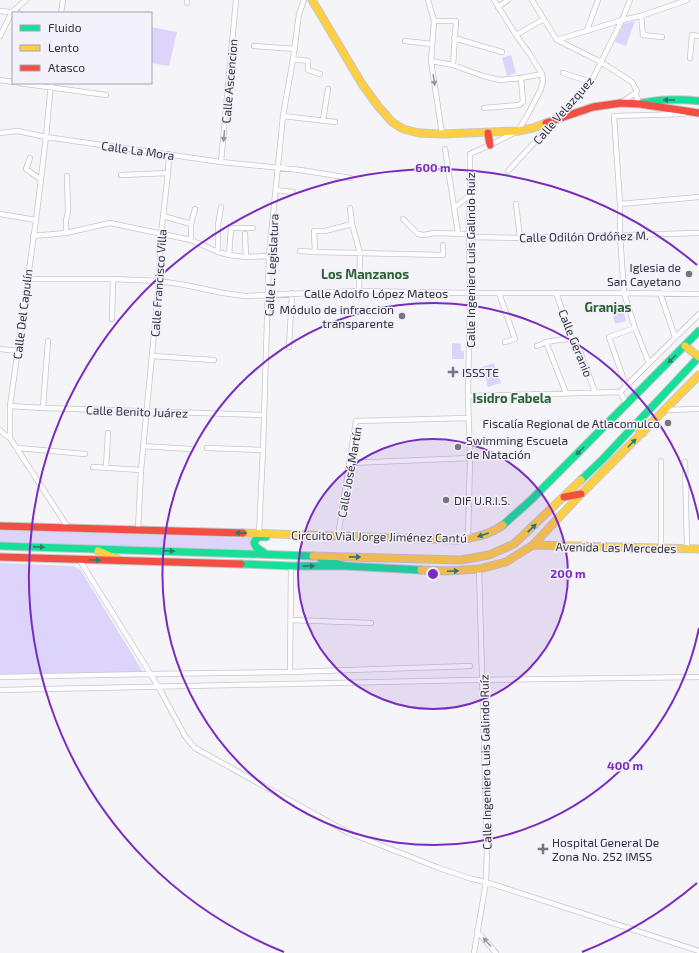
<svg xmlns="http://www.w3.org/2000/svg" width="699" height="953" font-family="'Exo 2',sans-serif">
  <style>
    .green { fill: #dcd4fa }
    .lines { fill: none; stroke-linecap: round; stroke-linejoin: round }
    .street-casing { stroke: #c7c6cd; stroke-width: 6 }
    .fast-casing { stroke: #c7c6cd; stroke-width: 9 }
    .slow-casing { stroke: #c7c6cd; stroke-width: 9 }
    .jam-casing { stroke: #c7c6cd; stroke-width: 9 }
    .street { stroke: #fdfdfe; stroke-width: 4.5 }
    .fast { stroke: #16e098; stroke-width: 7 }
    .slow { stroke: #ffcf43; stroke-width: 7 }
    .jam { stroke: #f24e42; stroke-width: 7 }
    .oneway { fill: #98979c }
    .oneway2 { fill: #268065 }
    .ring { fill: none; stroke: #7b2cbf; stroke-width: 2 }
    .poi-dot { fill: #77757e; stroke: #f3f1fc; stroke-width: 1.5 }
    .labels { text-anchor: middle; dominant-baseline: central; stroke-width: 3; stroke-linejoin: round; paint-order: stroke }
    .street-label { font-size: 12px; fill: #33313b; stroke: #f3f1fc }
    .poi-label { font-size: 12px; fill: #33313b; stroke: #f3f1fc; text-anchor: start }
    .neighbourhood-label { font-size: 13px; font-weight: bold; fill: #2d6431; stroke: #f3f1fc }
    .centre { fill: #7b2cbf; stroke: #f3f1fc; stroke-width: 2 }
    .ring-label { font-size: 12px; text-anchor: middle; font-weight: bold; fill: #7b2cbf; stroke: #f3f1fc; stroke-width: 3; stroke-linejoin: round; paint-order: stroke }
  </style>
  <rect width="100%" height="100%" fill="#f4f4f9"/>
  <path class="green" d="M635 21 626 46 615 42 623 24Z
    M151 27 177 32 169 66 151 63Z
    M511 55 516 73 507 76 502 58Z
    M621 304 626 321 615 324 611 307Z
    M452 343 461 344V351H464V359H452Z
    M494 363 501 383 488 387 482 367Z
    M0 530 251 538V550L0 543Z
    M0 563 73 566 80 569 143 672 0 675Z"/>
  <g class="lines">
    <g class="street-casing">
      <path id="street" d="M428 0 434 21 431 61 442 134
        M532 0 557 40
        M187 3V0
        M498 7 508 0
        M0 11 19 13
        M61 13 63 0
        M641 16 643 35 662 37
        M434 21H456L453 65
        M587 30 598 0
        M516 35 544 19
        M0 36 12 12 26 0
        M454 38 502 52
        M557 40 622 20 641 16 687 0
        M557 40 601 62 632 82 637 91 635 93 640 104
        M405 41 432 44
        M254 46 295 49
        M690 58 692 35 699 36
        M293 59 308 61V70L320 74
        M431 61 453 65 483 76 500 80 521 78 542 74
        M563 73 591 82
        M0 80 13 82
        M19 83 106 95
        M51 83 46 137 36 220 10 406V438L69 529
        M621 103 635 93
        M484 108 519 105 523 102 521 78
        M283 116 335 122
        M323 120 328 89
        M0 133 18 131 46 137 221 162 300 170 350 178
        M445 149 458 233
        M30 158 26 169 40 179
        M221 162 236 0
        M508 171 547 129 565 111 591 82 622 20 630 0
        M121 175 168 173
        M276 190 293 192
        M516 204 520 238
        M620 204 699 197
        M350 208 352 224 360 253 359 291
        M454 208 470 195
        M0 214 36 220
        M163 216 191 224
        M403 219 418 234 423 235 435 233 469 234
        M66 233V220L68 212 67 176
        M245 234 246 257
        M33 236 66 233 110 223 191 240 218 252 229 255 246 257 269 256
        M469 237 520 238 699 233
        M191 240V224L195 209
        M300 251 315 252 443 255V245
        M218 252V225L221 207
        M315 252 314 231H325L352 224
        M229 255 231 228H253
        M27 279H113L159 281 185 285 223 293 245 296 359 291 470 293H624L699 294
        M499 293 515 339 505 342
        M556 293 572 338 579 349 595 392
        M660 293 675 337
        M112 319 113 279
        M546 342 566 393
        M537 346 546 342 572 338
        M289 347 292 293
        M0 349 18 351
        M152 356 214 360
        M649 363 635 328 624 293 620 235V204L614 116 684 114V111
        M626 386 609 337 635 328
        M620 392 699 314
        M620 392 627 404
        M468 396 620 392
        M10 406 43 408 264 415
        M43 408 48 341
        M665 410 699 409
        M0 430 5 435 10 438
        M143 446 190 449
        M18 448 85 454
        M207 448 263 450
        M661 461V548
        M685 462 687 549
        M349 463 470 458
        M93 467 141 470
        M106 468 108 433
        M138 530 141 470 159 281 161 234 168 173 169 154
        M259 533 263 450 269 256 283 116 293 59 299 14 304 0
        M338 536 356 421 468 418
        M468 539 470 458 468 396 470 293 469 234 470 195V154L490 145 518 131 528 114 541 89 543 81 542 74 529 53 516 35 494 0
        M79 559 158 686 185 736 195 748 347 832 439 868 472 879 486 882 699 951
        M291 620 371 623
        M290 672 291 566
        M0 677 150 674 290 672 470 666
        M0 690 473 680 699 677
        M477 931 496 953
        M474 953 486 882 487 848 479 569"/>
    </g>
    <g class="fast-casing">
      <path id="fast" d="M642 103C661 99 680 99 699 101
        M581 480 602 460 699 357
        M503 525 531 500 699 331
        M266 537C260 536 256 537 254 543L256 547 266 554
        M0 546 313 556
        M321 559 346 566
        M241 564 291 566H346L421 570"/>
    </g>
    <g class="slow-casing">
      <path id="slow" d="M312 0 362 84 378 106 392 122 403 129 419 133 442 134 518 131 533 128 546 123
        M685 346 699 357
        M635 424 643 433
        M243 533 457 540C474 538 489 535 503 525
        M533 545 699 549
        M98 551 122 561
        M313 556 461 560 489 555 514 544 581 480
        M421 570 448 571 479 569 506 562 533 545 581 494 699 375"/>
    </g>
    <g class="jam-casing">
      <path id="jam" d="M546 123 593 107 621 103 640 104 699 113
        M488 133 490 145
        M564 497 581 494
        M0 526 243 533
        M0 557 241 564"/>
    </g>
    <use href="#street" class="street"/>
    <use href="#fast" class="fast"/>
    <use href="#slow" class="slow"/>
    <use href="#jam" class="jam"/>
  </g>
  <defs><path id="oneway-solid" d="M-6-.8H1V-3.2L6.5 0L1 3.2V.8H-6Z"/></defs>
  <g class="oneway">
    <use href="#oneway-solid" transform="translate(434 80) rotate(81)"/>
    <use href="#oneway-solid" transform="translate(224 136) rotate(95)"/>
    <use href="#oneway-solid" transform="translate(487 942) rotate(-131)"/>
  </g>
  <g class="oneway2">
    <use href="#oneway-solid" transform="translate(669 100) rotate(179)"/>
    <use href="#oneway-solid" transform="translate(672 359) rotate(135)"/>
    <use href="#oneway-solid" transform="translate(632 443) rotate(-45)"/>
    <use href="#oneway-solid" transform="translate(580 451) rotate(135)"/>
    <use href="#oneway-solid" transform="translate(532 528) rotate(-43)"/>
    <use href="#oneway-solid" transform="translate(241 533) rotate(-179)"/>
    <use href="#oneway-solid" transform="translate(483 535) rotate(161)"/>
    <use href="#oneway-solid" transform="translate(39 547) rotate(2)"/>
    <use href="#oneway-solid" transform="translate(169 551) rotate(2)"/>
    <use href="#oneway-solid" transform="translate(355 557) rotate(1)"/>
    <use href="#oneway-solid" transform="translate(95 560) rotate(2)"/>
    <use href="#oneway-solid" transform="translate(309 566)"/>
    <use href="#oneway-solid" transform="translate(453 571) rotate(-3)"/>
  </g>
  <circle cx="433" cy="574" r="135" fill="#7b2cbf" fill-opacity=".12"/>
  <g class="ring">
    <circle cx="433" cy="574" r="135"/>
    <path d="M699 628A271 271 0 1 1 699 520"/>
    <path d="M697 883A406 406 0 0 1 582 952M284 952A406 406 0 1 1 697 265"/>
  </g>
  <g class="poi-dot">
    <circle cx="689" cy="274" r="4"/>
    <circle cx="402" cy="316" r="4"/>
    <path d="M451 366h4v4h4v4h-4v4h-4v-4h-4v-4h4z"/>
    <circle cx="668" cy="423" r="4"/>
    <circle cx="458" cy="447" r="4"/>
    <circle cx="446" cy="500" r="4"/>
    <path d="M541 843h4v4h4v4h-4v4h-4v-4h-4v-4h4z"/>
  </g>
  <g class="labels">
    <g class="street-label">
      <text transform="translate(229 81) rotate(-85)">Calle Ascencion</text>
      <text transform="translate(563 110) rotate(-49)">Calle Velazquez</text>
      <text transform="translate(138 150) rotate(8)">Calle La Mora</text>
      <text transform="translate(584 236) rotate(-1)">Calle Odilón Ordóñez M.</text>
      <text transform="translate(470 260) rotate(-90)">Calle Ingeniero Luis Galindo Ruíz</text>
      <text transform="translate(271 265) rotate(-87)">Calle L. Legislatura</text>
      <text transform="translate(158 283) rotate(-86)">Calle Francisco Villa</text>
      <text x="376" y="293">Calle Adolfo López Mateos</text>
      <text transform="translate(22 314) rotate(-83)">Calle Del Capulín</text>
      <text transform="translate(576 343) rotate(68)">Calle Geranio</text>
      <text transform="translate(137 411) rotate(2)">Calle Benito Juárez</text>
      <text transform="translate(349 472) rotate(-80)">Calle José Martín</text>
      <text transform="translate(379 536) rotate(1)">Circuito Vial Jorge Jiménez Cantú</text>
      <text transform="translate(616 547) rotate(1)">Avenida Las Mercedes</text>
      <text transform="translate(485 762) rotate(-91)">Calle Ingeniero Luis Galindo Ruíz</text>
    </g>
    <g class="poi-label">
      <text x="681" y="267" text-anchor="end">Iglesia de<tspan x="681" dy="14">San Cayetano</tspan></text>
      <text x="394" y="309" text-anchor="end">Módulo de infraccion<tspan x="394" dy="14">transparente</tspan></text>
      <text x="462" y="372">ISSSTE</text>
      <text x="660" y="423" text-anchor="end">Fiscalía Regional de Atlacomulco</text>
      <text x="466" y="440">Swimming Escuela<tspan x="466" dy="14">de Natación</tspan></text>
      <text x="454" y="500">DIF U.R.I.S.</text>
      <text x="552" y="842">Hospital General De<tspan x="552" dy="14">Zona No. 252 IMSS</tspan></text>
    </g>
    <g class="neighbourhood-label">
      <text x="365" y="274">Los Manzanos</text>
      <text x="608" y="307">Granjas</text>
      <text x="512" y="398">Isidro Fabela</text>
    </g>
  </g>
  <circle cx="433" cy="574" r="6" class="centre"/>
  <g class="ring-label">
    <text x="433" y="172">600 m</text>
    <text x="568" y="578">200 m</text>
    <text x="625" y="770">400 m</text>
  </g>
  <rect x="12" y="12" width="140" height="72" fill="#f3f1fc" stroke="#a6a4af"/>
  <rect x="20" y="25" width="20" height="6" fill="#16e098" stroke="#a6a4af"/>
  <text x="48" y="32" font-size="12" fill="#33313b">Fluido</text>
  <rect x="20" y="45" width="20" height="6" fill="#ffcf43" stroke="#a6a4af"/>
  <text x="48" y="52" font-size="12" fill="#33313b">Lento</text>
  <rect x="20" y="65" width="20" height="6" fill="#f24e42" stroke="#a6a4af"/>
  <text x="48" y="72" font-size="12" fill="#33313b">Atasco</text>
</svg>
